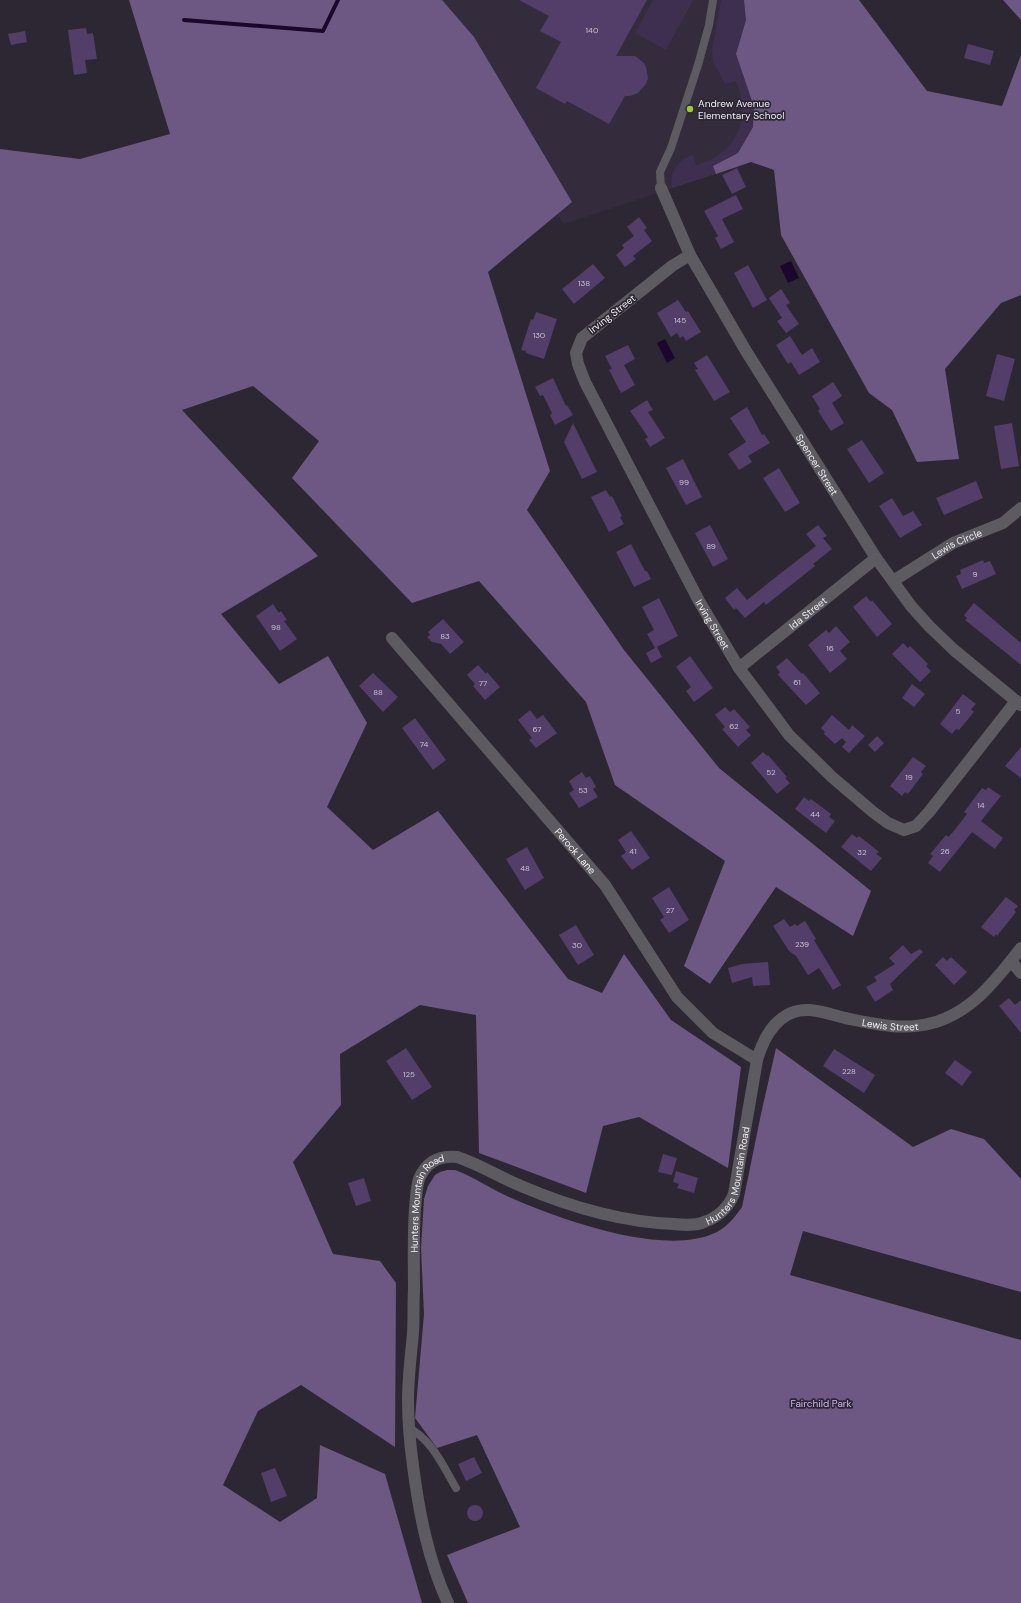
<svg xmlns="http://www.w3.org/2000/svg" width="1021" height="1603" font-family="'DM Sans',sans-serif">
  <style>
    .built { fill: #342c3d }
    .green { fill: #3e2e4f }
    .forest { fill: #6d5884 }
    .water { fill: #1b072c }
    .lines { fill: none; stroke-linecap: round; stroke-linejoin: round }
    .stream { stroke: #1b072c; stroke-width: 4 }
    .building { fill: #523e68 }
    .lane { stroke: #5d5b61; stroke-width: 8 }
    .street { stroke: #5d5b61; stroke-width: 12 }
    .poi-dot { fill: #9dca30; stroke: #2c2732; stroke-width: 1.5 }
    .labels { text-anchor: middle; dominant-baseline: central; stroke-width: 3.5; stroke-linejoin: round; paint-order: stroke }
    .number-label { font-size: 8px; fill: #c8c0d0 }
    .poi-label { font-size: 10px; fill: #efebf3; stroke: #2c2732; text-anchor: start }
    .street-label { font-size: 10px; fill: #efebf3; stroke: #2c2732 }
    .park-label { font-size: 10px; fill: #d4b3fa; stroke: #2c2732 }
  </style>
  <rect width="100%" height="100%" fill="#2c2732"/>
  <path class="built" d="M423 0H859L905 60 774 170 751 162 564 224 435 49Z"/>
  <path class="green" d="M653 0H693L666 50 635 33Z
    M721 0H744L746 20 736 54 754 107 753 127 738 153 713 166 716 174 672 188C670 172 677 160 693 155L696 165C737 154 752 119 736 81L725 84 713 61 712 51Z"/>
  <path class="forest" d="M129 0H442L474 37 572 202 488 272 550 471 527 510 624 650 719 768 871 891 853 936 776 887 710 984 684 966 725 861 615 785 586 702 479 581 412 603 292 478 319 441 253 386 182 410 318 556 221 614 279 684 328 656 367 723 327 807 373 850 438 811 568 979 602 993 624 954 671 1020 741 1067 728 1168 639 1117 603 1126 586 1193 479 1153 476 1015 420 1005 340 1054 341 1105 293 1162 333 1254 380 1261 396 1283 395 1447 301 1385 258 1411 223 1485 280 1522 317 1498 320 1445 385 1474 422 1603H0V149L80 159 170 134Z
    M744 0H859L927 91 1002 106 1021 55V295L1001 303 945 369 959 459 917 462 892 410 869 393 781 235 774 170 751 162 716 174 713 166 738 153 753 127 754 107 736 54 746 20Z
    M1003 0H1021V20Z
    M776 1048 913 1147 951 1129 984 1139 1021 1179V1292L803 1231 790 1275 1021 1340V1603H468L447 1555 520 1527 477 1435 437 1448 415 1418 424 1314 421 1248 424 1199 428 1186 435 1175 440 1172 447 1170H455C474 1177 491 1189 509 1197 559 1219 665 1258 717 1232 728 1226 735 1217 742 1207L761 1114Z"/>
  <path class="water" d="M791 261 799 278 788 283 780 266Z
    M665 339 675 358 667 363 657 343Z"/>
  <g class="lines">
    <path class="stream" d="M184 20 323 31 338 0"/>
  </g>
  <path class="building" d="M519 0H647L616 56H635L644 63 646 67 648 78 646 84 638 93 630 96H625L609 124 567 101 565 104 536 88 561 42 540 31 549 16Z
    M86 28 87 34 93 33 97 59 85 60 87 73 74 75 68 30Z
    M25 31 27 42 11 45 8 34Z
    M968 44 994 51 990 65 964 58Z
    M737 168 746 187 732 194 722 175Z
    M736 195 743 209 722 219 734 242 721 249 715 238 718 236 704 211Z
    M639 217 647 228 644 230 652 241 633 256 636 259 625 267 616 255 624 248 622 245 634 236 627 227Z
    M593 264 605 278 574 304 562 289Z
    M748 265 767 300 753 308 734 273Z
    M781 289 790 303 786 305 799 324 786 333 777 321 782 318 769 298Z
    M678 300 686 312 688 311 701 332 686 341 683 336 680 338 677 333 671 337 657 313Z
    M536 312 557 319 544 359 526 353V351L521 350 531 319 533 320Z
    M790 336 802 355 812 348 820 362 799 375 791 362 788 364 776 345Z
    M628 345 635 359 624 365 635 385 621 393 609 370 612 369 605 356Z
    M997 354 1015 359 1004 401 986 396Z
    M707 355 730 392 714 401 695 370 698 369 694 363Z
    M553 378 566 406 567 405 573 415 555 425 550 415 552 413 543 395 540 396 535 387Z
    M833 382 842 396 832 403 844 423 831 431 818 411 820 409 812 396Z
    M647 400 653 410 648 412 665 438 650 447 645 439 648 437 630 411Z
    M747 407 762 435 764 434 770 443 748 456 752 462 739 470 728 454 746 442 730 418Z
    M573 423 597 472 582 479 564 442Z
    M1012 423 1019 466 1001 469 994 426Z
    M862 440 884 473 869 483 847 449Z
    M683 459 702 497 686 505 666 468Z
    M779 468 800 503 785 512 763 478Z
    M976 481 983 498 944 515 936 498Z
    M606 490 610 497 612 496 622 516 620 517 624 524 609 532 591 497Z
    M892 498 903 516 913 511 922 525 900 538 879 506Z
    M710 525 728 559 713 567 695 533Z
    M818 525 827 536 823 538 832 549 813 564 815 566 766 605 764 602 745 618 736 608 734 610 725 598 737 588 747 600 781 573 816 546 806 534Z
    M631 544 645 571H647L651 579 634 587 616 552Z
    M983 560 984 563 990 561 996 574 962 589 956 576 961 574 960 570Z
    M866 596 871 602 872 600 892 624 877 637 853 607Z
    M659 598 678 636 657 647 662 657 651 663 646 653 655 648 647 634 654 630 642 607Z
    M974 603 1021 643V665L965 620 967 618 964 615Z
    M273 604 279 613 281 611 287 620 284 621 297 639 280 651 256 616Z
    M443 619 464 642 450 654 441 644 432 642 427 637 430 635 428 632Z
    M836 626 850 642 840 651 847 659 830 673 808 645 826 630 829 633Z
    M903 643 908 648 910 646 928 664 926 666 931 671 920 682 892 654Z
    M690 656 713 688 694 702 686 691 691 687 676 667Z
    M787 658 799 671 802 674 803 673 820 693 806 705 778 675 780 672 776 667Z
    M478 665 486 674 487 672 500 687 485 700 473 686 475 684 467 675Z
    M373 673 398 697 383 712 359 686Z
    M912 684 925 694 914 707 902 698Z
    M963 694 976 704 971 709 974 712 959 730 956 729 952 734 940 724Z
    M725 707 730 712 734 709 750 727 746 730 751 735 738 747 722 729 725 727 715 715Z
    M530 710 537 719 543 715 557 733 536 748 529 740 532 738 518 720Z
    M832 715 849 730 852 725 865 736 849 753 842 747 846 742 842 738 835 744 824 734 825 732 821 728Z
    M415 718 446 760 433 770 402 728Z
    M877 736 884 743 875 752 868 745Z
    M1021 747V778L1005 766Z
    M763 752 767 756 768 755 787 777 785 778 790 783 777 794 751 763Z
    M913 757 926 766 921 772 923 774 908 794 905 792 902 796 890 786Z
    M582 772 586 778 590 776 596 787 593 789 598 797 579 808 569 793 574 790 569 781Z
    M988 787 1001 796 981 821 1003 838 995 849 972 832 940 872 928 863 933 856 930 854 946 835 948 837 953 832 967 814 964 812 982 788 986 790Z
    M804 797 809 801 811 799 831 814 829 817 835 821 826 833 795 809Z
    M631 831 650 858 632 870 621 856 626 852 618 840Z
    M852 834 857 838 859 836 879 852 876 854 882 858 871 871 841 847Z
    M527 847 544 878 525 890 506 859Z
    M669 887 689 920 669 933 660 920 664 917 652 898Z
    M1006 897 1018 906 1014 910 1016 912 997 936 996 934 994 937 981 927Z
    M784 919 790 927 795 924 797 926 805 921 816 939 814 940 841 985 833 990 819 968 808 975 796 956 789 951 773 926Z
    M576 925 594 955 578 965 559 935Z
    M903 945 911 954 920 949 923 952 890 984 893 990 875 1002 866 987 877 981 874 977 895 964 889 958Z
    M943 957 947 961 951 957 967 972 954 985 935 965Z
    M768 962 770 985 753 986 752 977 732 983 728 968 742 964Z
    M1009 998 1015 1005 1021 1000V1033L999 1006Z
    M406 1048 432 1087 412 1100 386 1061Z
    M834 1049 875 1075 864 1093 823 1066Z
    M955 1060 972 1072 962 1086 945 1073Z
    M663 1154 677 1158 672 1175 658 1172Z
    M676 1171 698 1178 694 1193 677 1188 679 1184 673 1182Z
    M364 1178 371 1201 356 1206 348 1183Z
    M474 1457 482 1473 466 1481 458 1464Z
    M275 1468 287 1496 271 1502 261 1473Z
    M467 1513a8 8 0 1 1 16 0a8 8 0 1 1-16 0Z"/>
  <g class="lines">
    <path class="lane" d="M661 188 660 172 671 148 698 65 709 25 713 0
      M409 1428C432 1440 443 1466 456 1488"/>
    <g class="street">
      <path id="s1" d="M661 188 690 255 746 351 876 558 911 606 929 626 954 650 1021 705"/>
      <path id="s2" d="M690 255 672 266 582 338 576 353 578 364 585 382 699 601 739 668 789 735 832 777 873 812 888 823 904 830 916 826 929 812 1016 701"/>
      <path id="s3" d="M893 581 953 543 1003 523 1021 508"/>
      <path id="s4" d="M392 638 605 885 677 997 713 1033 757 1060"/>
      <path id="s5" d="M739 668 876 558"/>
      <path d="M1011 961 1021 973"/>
      <path id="s6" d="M448 1603C428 1560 419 1512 413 1466 410 1444 408 1422 408 1400 408 1378 411 1355 413 1333 414 1319 413 1305 414 1291 414 1264 413 1236 415 1209 416 1199 416 1189 419 1179 426 1162 439 1155 457 1157 479 1164 499 1177 521 1186 570 1207 621 1222 674 1224 684 1225 695 1226 704 1222 719 1217 728 1208 734 1194L757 1060C764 1035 780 1008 810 1010 822 1011 834 1015 845 1018 874 1024 903 1031 932 1023 971 1013 997 979 1021 948"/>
    </g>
  </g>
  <circle class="poi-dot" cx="690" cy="109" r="4"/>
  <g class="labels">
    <g class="number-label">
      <text x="592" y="30">140</text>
      <text x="584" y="283">138</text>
      <text x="680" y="320">145</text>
      <text x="539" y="335">130</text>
      <text x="684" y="482">99</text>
      <text x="711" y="546">89</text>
      <text x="975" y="574">9</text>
      <text x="276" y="627">98</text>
      <text x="445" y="636">83</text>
      <text x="830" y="648">16</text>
      <text x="797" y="682">61</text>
      <text x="483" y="683">77</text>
      <text x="378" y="692">88</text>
      <text x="958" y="711">5</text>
      <text x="734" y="726">62</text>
      <text x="537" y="729">67</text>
      <text x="424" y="744">74</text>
      <text x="771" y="772">52</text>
      <text x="909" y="777">19</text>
      <text x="583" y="790">53</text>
      <text x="981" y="805">14</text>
      <text x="815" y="814">44</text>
      <text x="633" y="851">41</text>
      <text x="945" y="851">26</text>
      <text x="862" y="852">32</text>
      <text x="525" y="868">48</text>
      <text x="670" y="910">27</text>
      <text x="802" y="944">239</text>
      <text x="577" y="945">30</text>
      <text x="849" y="1071">228</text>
      <text x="409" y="1074">125</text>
    </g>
    <g class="poi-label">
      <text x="698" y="103">Andrew Avenue<tspan x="698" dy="12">Elementary School</tspan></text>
    </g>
    <g class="street-label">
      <text transform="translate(612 314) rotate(-38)">Irving Street</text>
      <text stroke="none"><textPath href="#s1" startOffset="318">Spencer Street</textPath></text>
      <text stroke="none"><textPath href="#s3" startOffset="74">Lewis Circle</textPath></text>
      <text stroke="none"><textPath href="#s5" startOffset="88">Ida Street</textPath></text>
      <text stroke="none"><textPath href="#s2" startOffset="457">Irving Street</textPath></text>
      <text stroke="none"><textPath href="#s4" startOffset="281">Perock Lane</textPath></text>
      <text stroke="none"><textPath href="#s6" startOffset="1076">Lewis Street</textPath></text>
      <text stroke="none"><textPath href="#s6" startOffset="793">Hunters Mountain Road</textPath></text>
      <text stroke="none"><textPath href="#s6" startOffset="410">Hunters Mountain Road</textPath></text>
    </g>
    <g class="park-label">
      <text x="821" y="1403">Fairchild Park</text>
    </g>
  </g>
</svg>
